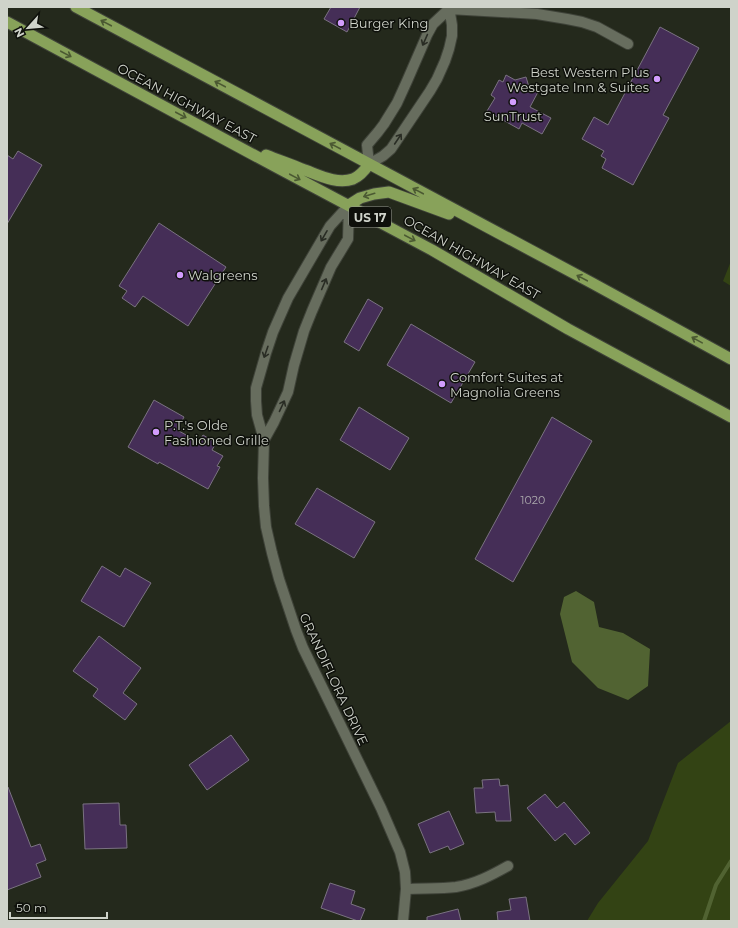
<svg xmlns="http://www.w3.org/2000/svg" width="738" height="928" font-family="Montserrat,sans-serif">
  <style>
    .green { fill: #334314 }
    .water { fill: #516332 }
    .lines { fill: none; stroke-linecap: round; stroke-linejoin: round }
    .stream { stroke: #516332; stroke-width: 4 }
    .building { fill: #452e57; stroke: #7a7281 }
    .minor-casing { stroke: #3f4339; stroke-width: 12 }
    .tertiary-casing { stroke: #3f4339; stroke-width: 12 }
    .trunk-casing { stroke: #3f4339; stroke-width: 13 }
    .minor { stroke: #676d5e; stroke-width: 10 }
    .tertiary { stroke: #676d5e; stroke-width: 10 }
    .trunk { stroke: #88a25a; stroke-width: 11 }
    .oneway { stroke: #4b5932 }
    .oneway2 { stroke: #292c24 }
    .poi-dot { fill: #d29dfd; stroke: #0e100b; stroke-width: 1.5 }
    .labels { text-anchor: middle; dominant-baseline: central; stroke-width: 3; stroke-linejoin: round; paint-order: stroke }
    .number-label { font-size: 11px; fill: #acaaad }
    .shield { fill: #0e100b; stroke: #959891; stroke-width: 1 }
    .shield-label { font-size: 12px; font-weight: bold; fill: #cfd3ca }
    .poi-label { font-size: 13px; fill: #cfd3ca; stroke: #0e100b; text-anchor: start }
    .street-label { font-size: 13px; fill: #cfd3ca; stroke: #0e100b }
  </style>
  <rect width="100%" height="100%" fill="#24291c"/>
  <path class="green" d="M731 261V286L723 281Z
    M731 721V921H587L598 903 648 841 678 763Z"/>
  <path class="water" d="M576 591 594 602 599 627 623 633 650 649 648 686 628 700 598 688 572 662 560 614 564 597Z"/>
  <g class="lines">
    <path class="stream" d="M704 921 716 885 731 861"/>
  </g>
  <path class="building" d="M331 7H360L347 32 324 19Z
    M660 27 699 48 663 115 669 118 633 185 602 168 606 159 601 156 604 151 582 139 594 117 608 125Z
    M506 75 515 80 526 77 529 87 538 92 530 107 551 118 542 134 522 123 519 129 487 111 495 98 491 95 499 80 503 82Z
    M18 151 42 165 7 224V155L13 159Z
    M159 223 226 267 188 326 143 296 135 307 122 298 127 291 119 286Z
    M368 299 383 308 359 351 344 342Z
    M411 324 475 362 451 403 387 365Z
    M154 400 184 417 177 430 199 442 203 435 216 443 212 450 223 456 217 466 220 467 208 489 159 462 158 464 128 447Z
    M359 407 409 438 390 470 340 440Z
    M552 417 592 441 513 582 475 559Z
    M317 488 375 522 354 558 295 524Z
    M102 566 120 577 125 568 151 583 124 627 81 601Z
    M99 636 141 668 123 693 137 704 125 720 93 696 98 689 73 671Z
    M231 735 249 760 207 790 189 765Z
    M499 779 500 786 508 785 511 821H496L495 812 476 813 474 788H483L482 780Z
    M7 787H8L31 847 40 844 46 860 36 864 41 877 7 890Z
    M545 794 557 808 564 802 590 833 575 845 565 833 555 841 527 808Z
    M119 803 120 825H126L127 848 85 849 83 804Z
    M449 811 464 844 450 850 448 846 430 853 418 824Z
    M330 883 355 891 351 904 365 909 360 921H358L321 908Z
    M526 897 530 921H498L497 912 511 910 509 899Z
    M458 909 461 921H427V917Z"/>
  <g class="lines">
    <g class="minor-casing">
      <path id="minor" d="M449 9 433 24 427 35 407 81 397 103 384 124 378 132 367 145 369 164 383 156 391 149 430 91 437 79 445 61 449 49 452 36V25L449 7
        M449 9 537 14 567 19 582 22 597 27 628 44
        M406 889C423 888 440 889 456 887 475 884 492 875 508 866"/>
    </g>
    <g class="tertiary-casing">
      <path id="tertiary" d="M349 205 330 226 288 298 273 332 266 353 256 388V401L257 415 264 440 263 478 264 506 266 527 272 553 279 579 296 630 303 648 381 808 400 852 405 872 406 889 403 921
        M264 440 274 422 288 392 294 365 304 331 312 311 331 267 348 239 349 205"/>
    </g>
    <g class="trunk-casing">
      <path id="trunk" d="M76 7 592 283 731 359
        M7 22 278 168 432 250 568 329 731 417
        M266 155C278 160 290 164 302 169 317 174 336 185 353 179 360 176 365 170 369 164
        M349 205 360 198 374 194 389 192 449 214"/>
    </g>
    <use href="#minor" class="minor"/>
    <use href="#tertiary" class="tertiary"/>
    <use href="#trunk" class="trunk"/>
  </g>
  <defs><path id="oneway-shaft" d="M-6 0H5M1.5-3L5.5 0L1.5 3" fill="none" stroke-width="1.6" stroke-linecap="round" stroke-linejoin="round"/></defs>
  <g class="oneway">
    <use href="#oneway-shaft" transform="translate(106 23) rotate(-152)"/>
    <use href="#oneway-shaft" transform="translate(66 54) rotate(28)"/>
    <use href="#oneway-shaft" transform="translate(220 84) rotate(-152)"/>
    <use href="#oneway-shaft" transform="translate(181 115) rotate(28)"/>
    <use href="#oneway-shaft" transform="translate(335 146) rotate(-152)"/>
    <use href="#oneway-shaft" transform="translate(295 177) rotate(28)"/>
    <use href="#oneway-shaft" transform="translate(418 191) rotate(-152)"/>
    <use href="#oneway-shaft" transform="translate(369 195) rotate(163)"/>
    <use href="#oneway-shaft" transform="translate(410 238) rotate(28)"/>
    <use href="#oneway-shaft" transform="translate(582 278) rotate(-152)"/>
    <use href="#oneway-shaft" transform="translate(697 340) rotate(-151)"/>
  </g>
  <g class="oneway2">
    <use href="#oneway-shaft" transform="translate(425 40) rotate(114)"/>
    <use href="#oneway-shaft" transform="translate(398 139) rotate(-56)"/>
    <use href="#oneway-shaft" transform="translate(324 236) rotate(120)"/>
    <use href="#oneway-shaft" transform="translate(324 284) rotate(-67)"/>
    <use href="#oneway-shaft" transform="translate(266 352) rotate(109)"/>
    <use href="#oneway-shaft" transform="translate(282 406) rotate(-65)"/>
  </g>
  <g class="poi-dot">
    <circle cx="341" cy="23" r="4"/>
    <circle cx="657" cy="79" r="4"/>
    <circle cx="513" cy="102" r="4"/>
    <circle cx="180" cy="275" r="4"/>
    <circle cx="442" cy="384" r="4"/>
    <circle cx="156" cy="432" r="4"/>
  </g>
  <g class="labels">
    <g class="number-label">
      <text x="533" y="500">1020</text>
    </g>
    <rect class="shield" x="349" y="207" width="42" height="20" rx="3"/>
    <g class="shield-label">
      <text x="370" y="217">US 17</text>
    </g>
    <g class="poi-label">
      <text x="349" y="23">Burger King</text>
      <text x="649" y="72" text-anchor="end">Best Western Plus<tspan x="649" dy="15">Westgate Inn &amp; Suites</tspan></text>
      <text x="513" y="116" text-anchor="middle">SunTrust</text>
      <text x="188" y="275">Walgreens</text>
      <text x="450" y="377">Comfort Suites at<tspan x="450" dy="15">Magnolia Greens</tspan></text>
      <text x="164" y="425">P.T.'s Olde<tspan x="164" dy="15">Fashioned Grille</tspan></text>
    </g>
    <g class="street-label">
      <text transform="translate(187 103) rotate(28)">OCEAN HIGHWAY EAST</text>
      <text transform="translate(472 257) rotate(30)">OCEAN HIGHWAY EAST</text>
      <text transform="translate(334 679) rotate(65)">GRANDIFLORA DRIVE</text>
    </g>
  </g>
  <rect width="738" height="928" fill="none" stroke="#cfd3ca" stroke-width="16"/>
  <g transform="translate(28 28) rotate(243)" stroke="#0e100b" stroke-width="3" paint-order="stroke">
  <path d="M0-3L7 15L0 10L-7 15Z" fill="#cfd3ca"/>
  <text y="-6" font-size="11" font-weight="bold" text-anchor="middle" fill="#cfd3ca">N</text>
  </g>
  <path d="M10 912v6h97v-6" fill="none" stroke="#cfd3ca" stroke-width="2"/>
  <text x="16" y="912" font-size="12" fill="#cfd3ca" stroke="#0e100b" stroke-width="3" paint-order="stroke">50 m</text>
</svg>
